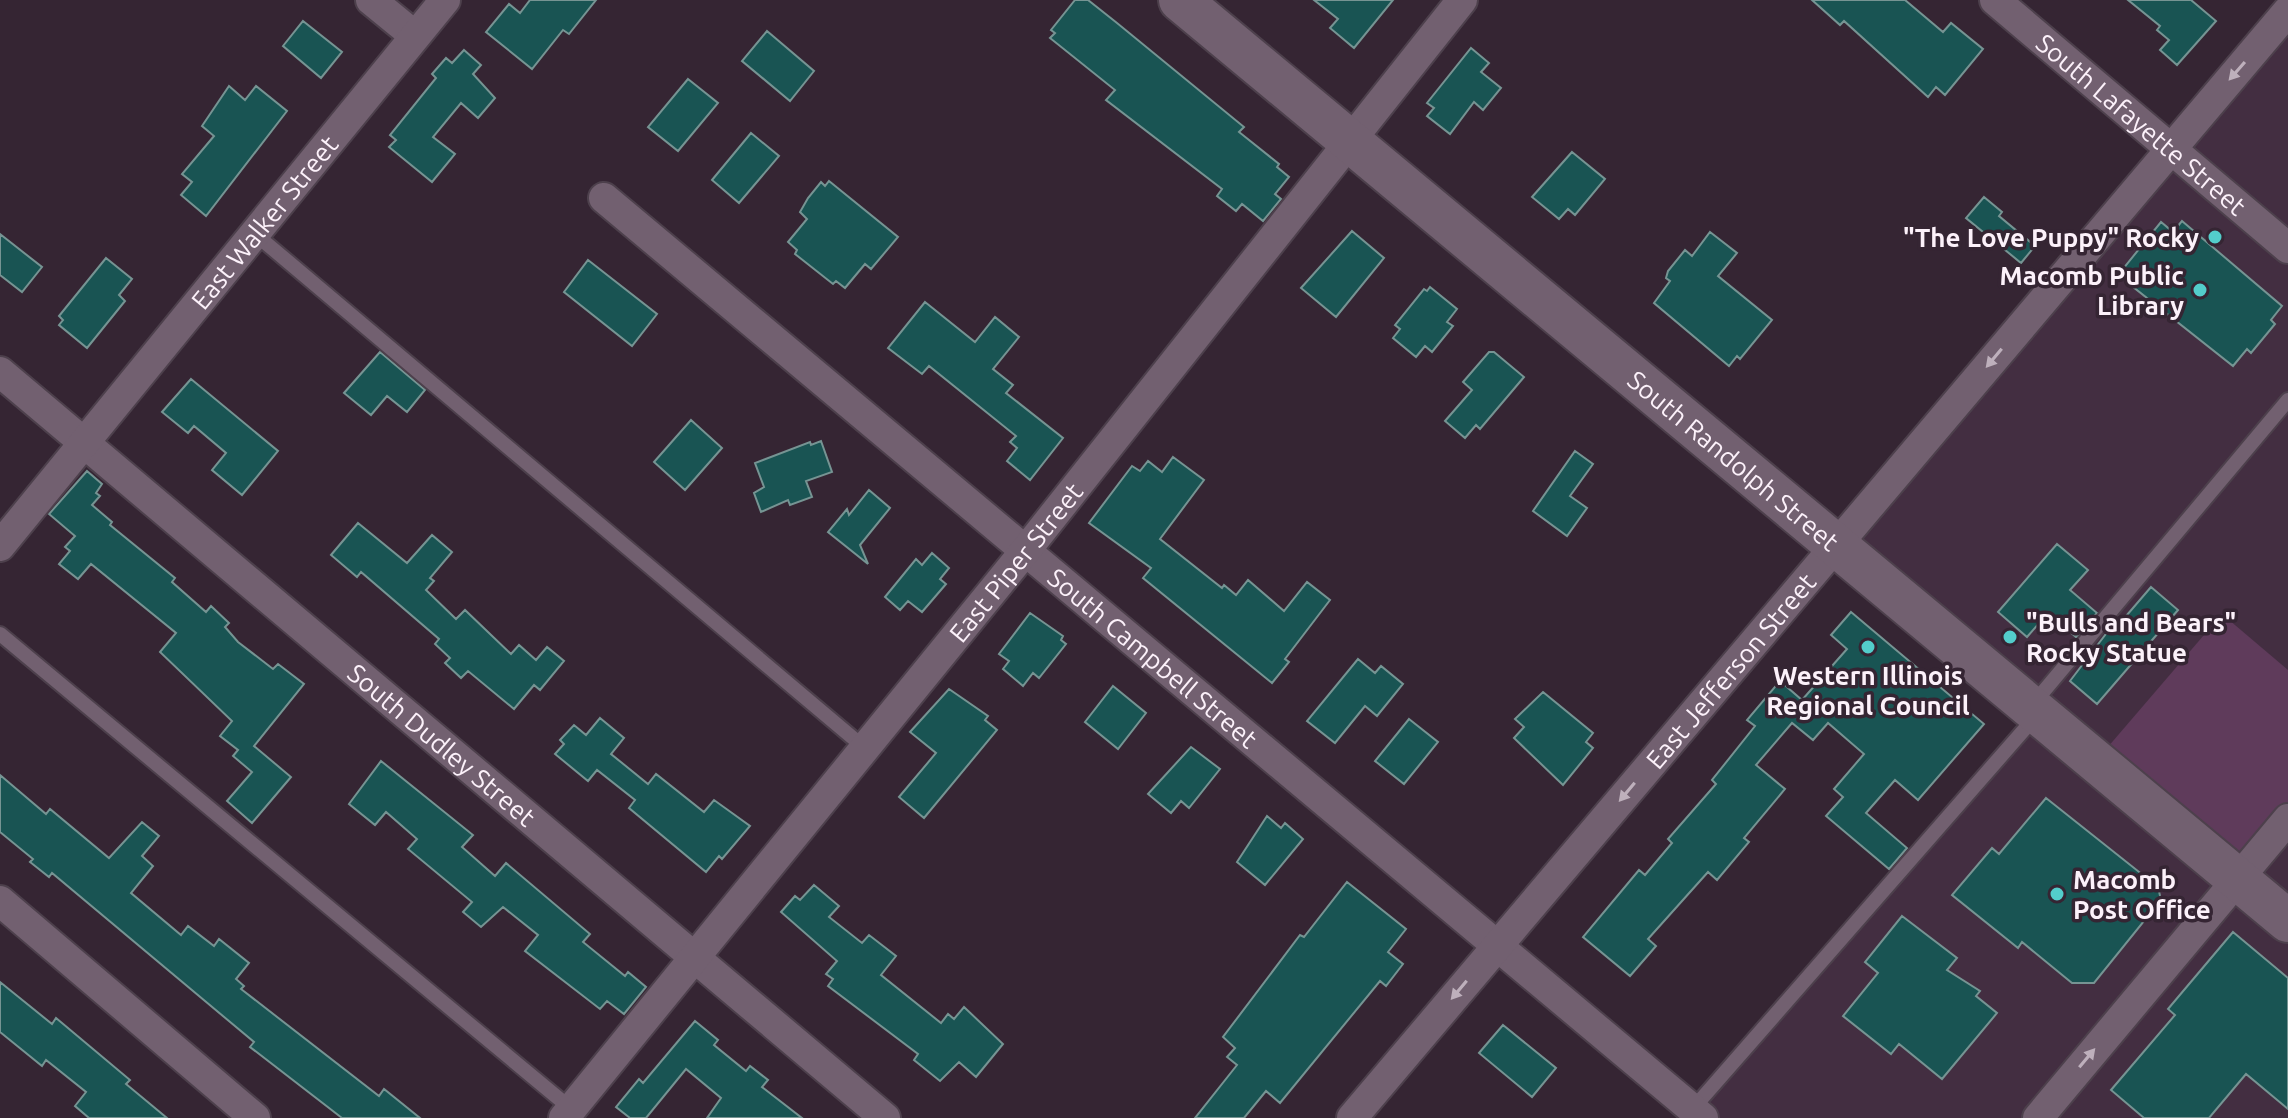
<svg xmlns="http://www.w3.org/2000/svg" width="2288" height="1118" font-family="Ubuntu,sans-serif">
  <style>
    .built { fill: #432e41 }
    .green { fill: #5f3b5b }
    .building { fill: #195453; stroke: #769493; stroke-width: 2 }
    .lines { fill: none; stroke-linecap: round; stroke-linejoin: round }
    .lane-casing { stroke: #4d404c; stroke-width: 18 }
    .street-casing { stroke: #4d404c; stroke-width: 34 }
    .secondary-casing { stroke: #4d404c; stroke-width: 46 }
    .lane { stroke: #726070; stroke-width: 14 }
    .street { stroke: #726070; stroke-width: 30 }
    .secondary { stroke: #726070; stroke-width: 42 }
    .oneway { fill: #beb0bc }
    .poi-dot { fill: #53cdcb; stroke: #352533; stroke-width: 3 }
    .labels { text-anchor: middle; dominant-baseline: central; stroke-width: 7; stroke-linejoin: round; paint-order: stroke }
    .street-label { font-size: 26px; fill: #fcf1fa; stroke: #352533 }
    .poi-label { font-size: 26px; font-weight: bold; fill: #fcf1fa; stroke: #352533; text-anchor: end }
  </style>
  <rect width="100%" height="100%" fill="#352533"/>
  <path class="built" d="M2288 11V1118H1685L2037 715 1835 547Z"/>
  <path class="green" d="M2222 614 2288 670V819L2236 879 2095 762Z"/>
  <path class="building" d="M530 0H596L569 34 563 30 532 69 486 32 509 4 520 13Z
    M1075 0H1088L1117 23 1244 127 1239 132 1279 164 1277 167 1289 177 1275 194 1281 199 1263 221 1242 204 1236 211 1217 196 1222 189 1106 100 1115 90 1050 38 1055 33 1051 30Z
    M1314 0H1393L1354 48 1330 28 1338 19Z
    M1812 0H1905L1943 32 1951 23 1983 49 1945 95 1936 87 1928 97 1844 21 1840 25Z
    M2128 0H2191L2216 21 2177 65 2160 50 2169 40 2157 30 2160 26Z
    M303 21 342 52 321 78 283 46Z
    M767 31 814 71 790 101 742 61Z
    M1471 48 1489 63 1481 72 1501 88 1483 110 1474 102 1450 134 1427 116 1434 108 1427 103Z
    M464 50 481 65 473 74 495 98 478 118 461 103 433 137 455 154 432 182 389 147 396 140 390 135 436 78 432 74 446 58 452 63Z
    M688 79 718 103 678 151 648 127Z
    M229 86 245 100 256 86 287 111 206 216 181 195 192 182 182 174 214 136 202 126Z
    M751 133 779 156 739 203 712 180Z
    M1572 152 1605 179 1575 215 1568 209 1559 219 1532 197Z
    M829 181 898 237 871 269 865 264 845 288 836 281 833 284 795 254 797 250 788 242 807 219 800 212 808 198 821 182 825 186Z
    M1984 197 2002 212 1999 216 2035 246 2021 263 1966 218Z
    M2182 221 2282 306 2271 320 2275 324 2251 353 2247 349 2233 366 2118 275 2161 222 2173 232Z
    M1352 231 1384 258 1336 317 1301 288Z
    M1710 232 1737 253 1718 276 1772 320 1740 359 1737 356 1729 366 1654 303 1670 281 1666 278 1668 271 1685 250 1692 256Z
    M0 234 42 267 22 292 0 275Z
    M106 258 132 279 119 295 125 301 87 348 59 325 63 320 59 316Z
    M588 260 657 314 632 346 564 292Z
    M1430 287 1457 309 1447 322 1453 326 1432 352 1425 346 1416 357 1393 338 1400 329 1395 325 1424 289 1427 291Z
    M925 302 975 342 995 317 1019 337 993 369 1013 385 1006 393 1063 438 1030 480 1007 461 1017 448 1010 442 1016 436 929 366 922 374 888 348Z
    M380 352 425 390 407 412 387 396 371 415 344 393Z
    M1489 352H1494L1524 377 1480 429 1476 425 1465 438 1445 421 1472 390 1463 382Z
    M191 379 278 451 242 495 212 470 226 453 194 426 188 433 162 412Z
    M691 420 722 448 685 490 654 462Z
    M821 441 832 472 806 481 812 497 790 505 788 500 761 512 754 493 764 487 755 463 810 442 811 445Z
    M1575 451 1593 464 1570 496 1587 508 1567 536 1533 511Z
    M1173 457 1204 480 1160 539 1222 588 1224 585 1236 595 1248 580 1284 611 1307 582 1330 600 1285 659 1289 662 1272 683 1143 578 1151 568 1089 523 1132 466 1140 471 1148 461 1162 472Z
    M87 471 102 484 96 493 100 496 92 505 112 522 110 525 175 578 172 582 206 612 211 606 229 623 225 627 238 642 273 669 278 664 304 684 254 746 291 777 252 823 227 801 252 772 233 756 238 750 220 736 232 721 160 652 176 633 91 564 78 579 59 564 70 551 65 547 75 536 49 514Z
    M869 490 890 508 860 545 868 564 828 532 847 509 849 515Z
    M358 523 407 563 432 535 452 552 430 578 434 581 426 590 456 619 465 610 511 654 519 645 536 660 547 647 564 661 540 690 534 685 514 709 468 671 461 678 445 663 450 658 435 644 439 639 361 572 357 577 331 555Z
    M2057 544 2088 570 2070 590 2097 613 2076 637 2048 613 2027 637 1998 612Z
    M932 553 949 568 940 579 946 584 922 612 908 601 900 610 885 597 916 559 922 565Z
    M2151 587 2178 610 2097 704 2070 681 2112 626 2115 629Z
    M1851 612 1984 724 1918 800 1895 780 1866 813 1907 848 1889 869 1826 816 1843 797 1834 789 1864 754 1828 723 1813 740 1792 723 1756 765 1785 789 1744 838 1749 842 1717 880 1708 872 1648 939 1656 946 1630 976 1583 937 1639 870 1645 875 1672 843 1668 839 1716 784 1712 780 1755 726 1747 720 1780 681 1802 700 1847 649 1831 635Z
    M1030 613 1063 636 1061 640 1066 644 1039 678 1033 673 1023 686 1003 669 1009 661 999 654Z
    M1358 659 1375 673 1381 666 1403 684 1377 716 1365 706 1335 743 1307 721Z
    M1113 686 1146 713 1118 749 1085 722Z
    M949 689 988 716 985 720 997 730 924 818 899 797 936 753 910 732Z
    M1543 692 1593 733 1586 742 1593 748 1563 785 1514 738 1524 727 1515 719Z
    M600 718 624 738 611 754 648 784 656 774 704 812 714 800 750 826 722 859 719 856 706 872 629 808 635 800 597 770 588 781 555 754 564 744 560 740 574 725 586 735Z
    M1409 719 1438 742 1404 784 1375 761Z
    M1191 747 1220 769 1189 808 1181 801 1171 813 1148 794Z
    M381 761 473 835 462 847 495 876 506 863 590 934 583 942 625 976 628 972 646 987 624 1014 607 1001 600 1009 525 951 538 935 503 907 481 927 463 912 472 902 408 849 417 839 386 812 375 825 349 804Z
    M0 775 46 814 50 809 109 858 142 822 159 836 142 856 153 866 131 893 181 935 188 926 214 946 219 939 249 963 236 979 244 986 241 989 379 1096 384 1089 420 1118H342L250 1047 254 1042 52 873 49 877 30 862 33 859 0 832Z
    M2046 798 2158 887 2161 900 2094 983H2072L2022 942 2018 948 1952 895 1992 848 1999 854Z
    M1267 816 1281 828 1285 823 1303 839 1265 885 1237 862Z
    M1347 882 1406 929 1388 952 1403 964 1386 986 1380 981 1280 1103 1266 1091 1244 1118H1195L1237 1065 1227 1057 1235 1048 1223 1037 1300 935 1304 937Z
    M814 885 839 906 829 917 862 943 869 935 896 956 881 975 941 1023 948 1014 954 1019 964 1007 1003 1044 976 1077 959 1062 940 1081 914 1060 918 1054 828 986 833 979 826 974 837 961 781 912 795 896 800 900Z
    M1902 916 1957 958 1947 970 1980 991 1976 996 1997 1013 1942 1079 1899 1044 1891 1054 1843 1016 1878 973 1865 962Z
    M2233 932 2288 978V1109L2246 1074 2209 1118H2144L2111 1090 2175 1015 2168 1009Z
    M0 982 52 1024 56 1018 130 1080 126 1084 167 1118H89L75 1106 86 1092 46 1060 42 1066 0 1032Z
    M695 1021 718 1040 714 1045 746 1071 750 1066 768 1080 762 1087 802 1118H707L721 1098 686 1069 646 1118H630L616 1107 639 1079 643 1083Z
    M1503 1025 1556 1068 1532 1097 1479 1053Z"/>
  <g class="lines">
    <g class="lane-casing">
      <path id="lane" d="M254 233 866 749
        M0 634 575 1112
        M2033 704 2288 400
        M1690 1112 2037 715"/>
    </g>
    <g class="street-casing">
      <g id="street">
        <path d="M371 0 415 36"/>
        <path id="s1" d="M1995 0 2288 248"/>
        <path id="s2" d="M604 198 1703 1118"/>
        <path id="s3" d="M0 372 885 1118"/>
        <path id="s4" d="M0 546 445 0"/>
        <path d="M0 901 255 1118"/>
        <path id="s5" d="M564 1118 1026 550 1462 0"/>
        <path id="s6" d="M1352 1118 2288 11"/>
        <path d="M2038 1118 2288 819"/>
      </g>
    </g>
    <g class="secondary-casing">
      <g id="secondary">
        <path id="s7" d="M1180 0 2288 921"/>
      </g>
    </g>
    <use href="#lane" class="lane"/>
    <use href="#street" class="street"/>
    <use href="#secondary" class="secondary"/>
  </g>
  <defs><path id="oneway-solid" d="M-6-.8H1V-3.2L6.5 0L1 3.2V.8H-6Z" transform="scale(2)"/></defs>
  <g class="oneway">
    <use href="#oneway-solid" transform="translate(2237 71) rotate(131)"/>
    <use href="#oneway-solid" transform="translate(1994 358) rotate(130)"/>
    <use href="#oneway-solid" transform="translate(1627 792) rotate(130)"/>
    <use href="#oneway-solid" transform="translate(1459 990) rotate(130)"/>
    <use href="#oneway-solid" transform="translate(2087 1058) rotate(-50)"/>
  </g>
  <g class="poi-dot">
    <circle cx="2215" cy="237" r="8"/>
    <circle cx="2200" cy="290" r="8"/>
    <circle cx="2010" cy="637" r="8"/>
    <circle cx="1868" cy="647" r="8"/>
    <circle cx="2057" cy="894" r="8"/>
  </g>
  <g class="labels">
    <g class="street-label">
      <text stroke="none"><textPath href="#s1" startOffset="192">South Lafayette Street</textPath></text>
      <text stroke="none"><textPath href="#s4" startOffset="418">East Walker Street</textPath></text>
      <text stroke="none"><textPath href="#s7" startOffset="720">South Randolph Street</textPath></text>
      <text stroke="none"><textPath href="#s5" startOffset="716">East Piper Street</textPath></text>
      <text stroke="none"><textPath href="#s2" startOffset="716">South Campbell Street</textPath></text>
      <text stroke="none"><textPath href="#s6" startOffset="586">East Jefferson Street</textPath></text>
      <text stroke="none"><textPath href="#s3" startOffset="578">South Dudley Street</textPath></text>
    </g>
    <g class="poi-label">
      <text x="2199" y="237">"The Love Puppy" Rocky</text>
      <text x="2184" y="275">Macomb Public<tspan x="2184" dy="30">Library</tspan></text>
      <text x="2026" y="622" text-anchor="start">"Bulls and Bears"<tspan x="2026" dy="30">Rocky Statue</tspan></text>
      <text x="1868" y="675" text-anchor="middle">Western Illinois<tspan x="1868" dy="30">Regional Council</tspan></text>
      <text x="2073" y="879" text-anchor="start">Macomb<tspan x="2073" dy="30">Post Office</tspan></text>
    </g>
  </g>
</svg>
